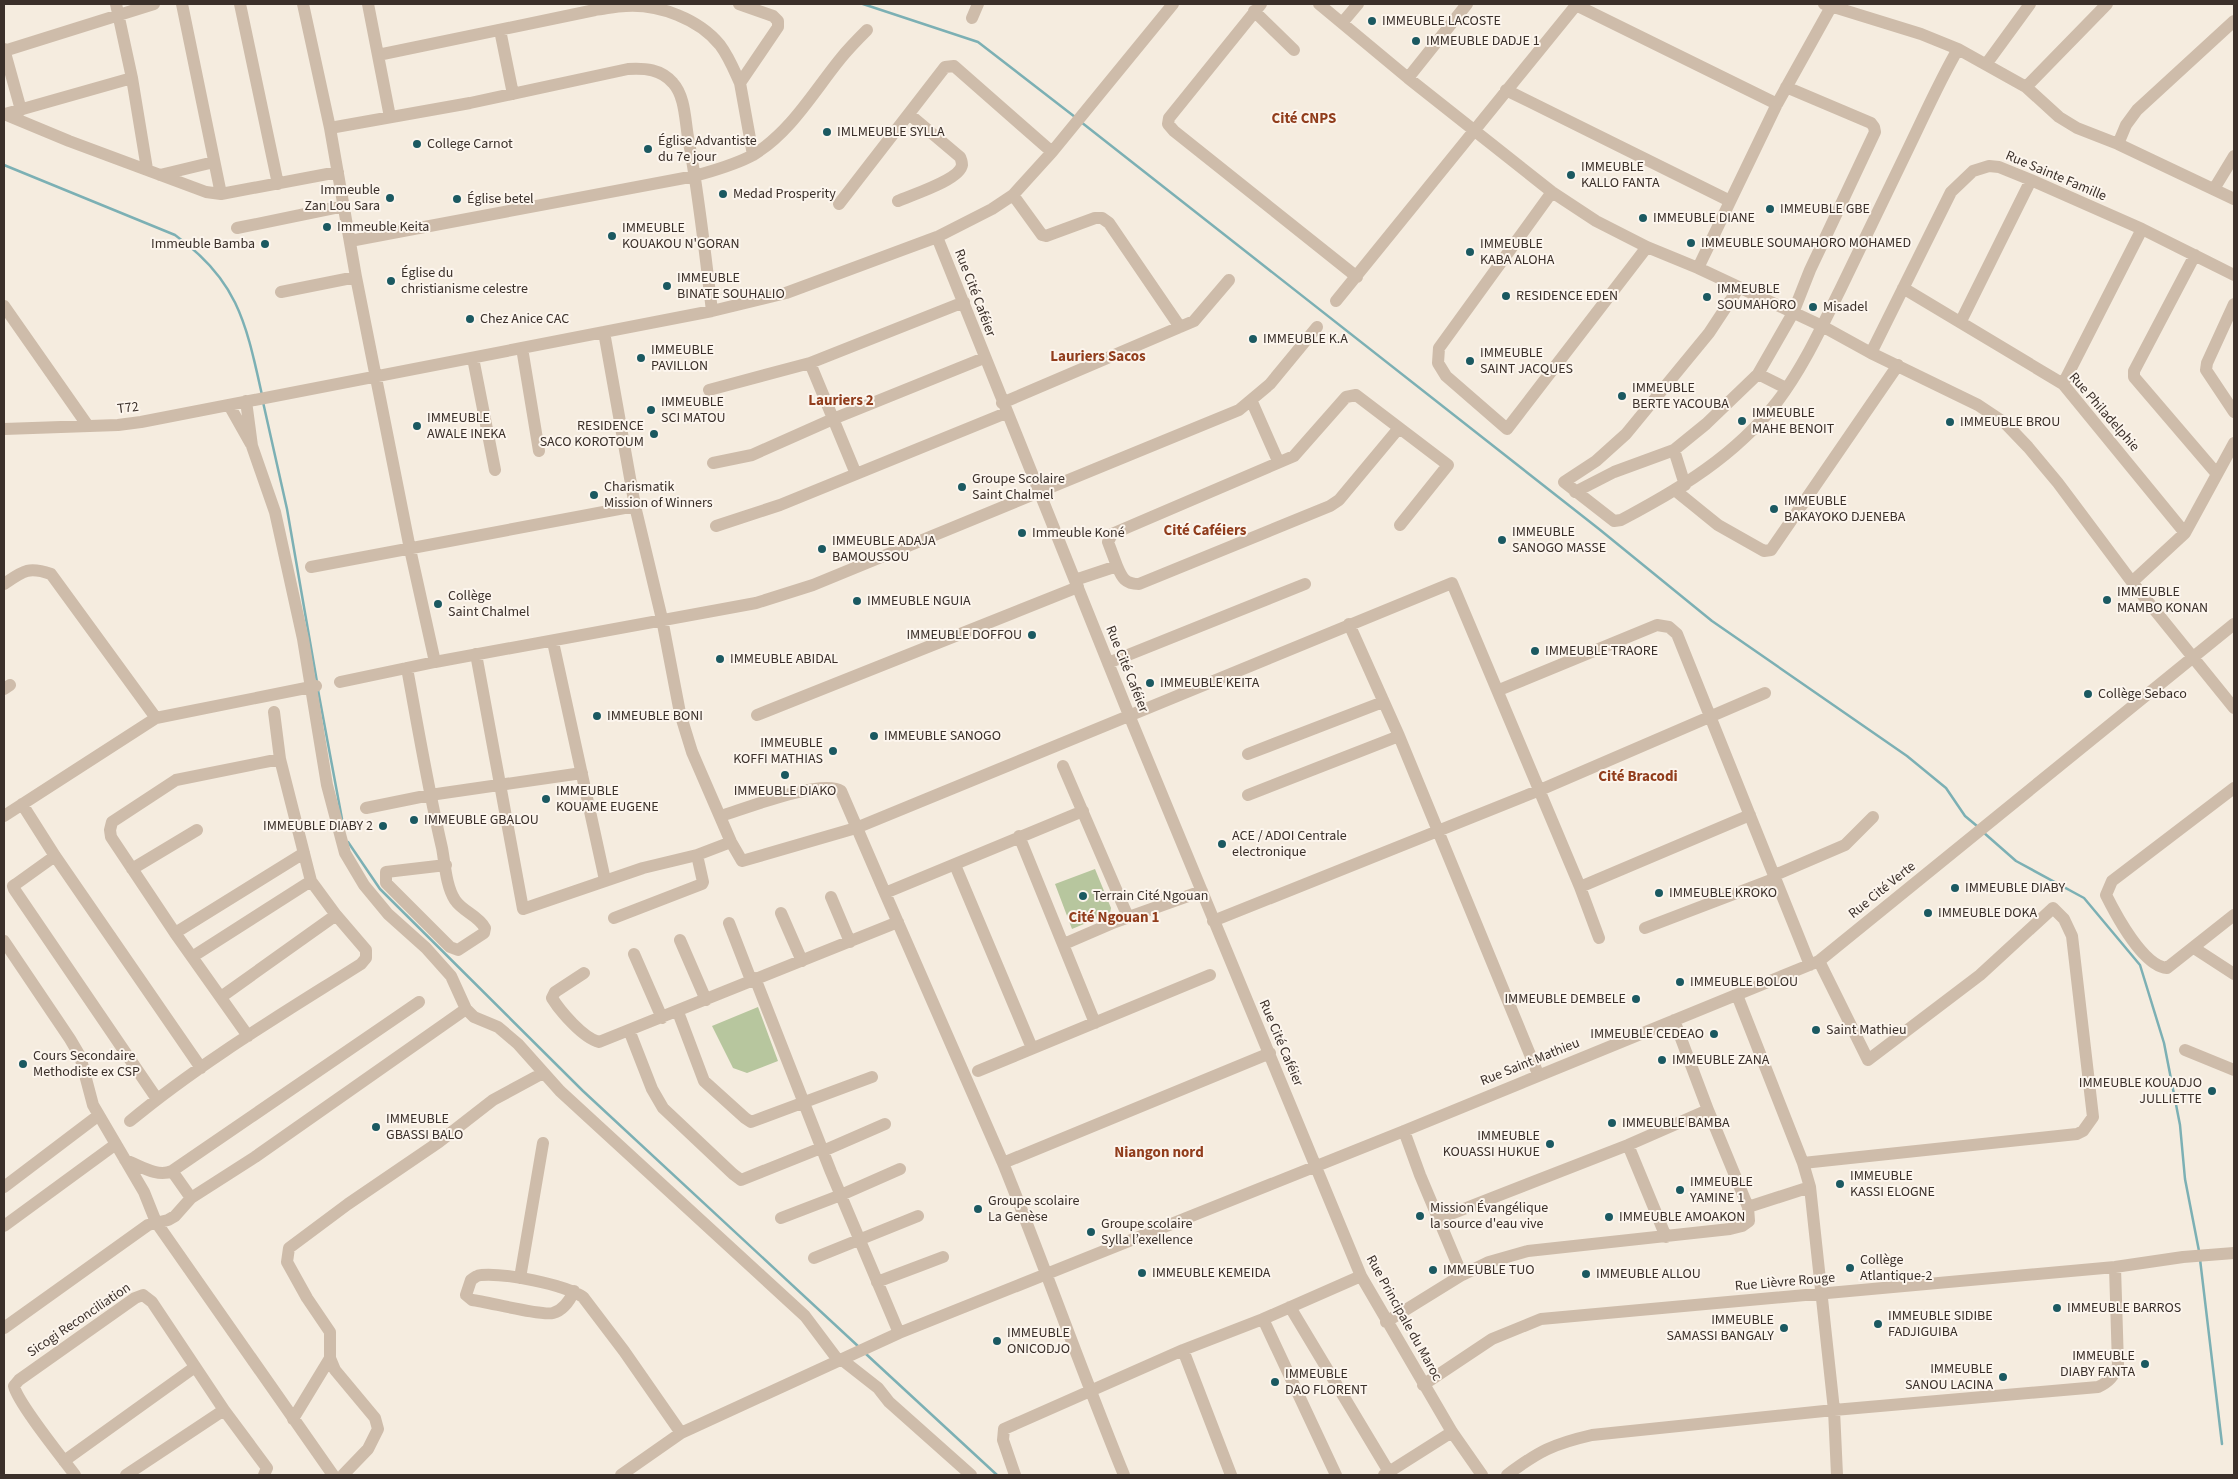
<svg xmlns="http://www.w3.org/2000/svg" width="2238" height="1479" font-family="'Source Sans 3',sans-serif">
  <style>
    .green { fill: #b7c69e }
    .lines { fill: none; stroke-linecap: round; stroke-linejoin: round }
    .stream { stroke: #7cb0b4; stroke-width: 2.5 }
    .minor { stroke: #cebcaa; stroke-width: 12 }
    .poi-dot { fill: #1b5961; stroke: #fcf5ed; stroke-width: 2 }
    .labels { text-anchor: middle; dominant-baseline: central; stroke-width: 4; stroke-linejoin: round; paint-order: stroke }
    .poi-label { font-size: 14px; fill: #3b302a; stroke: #fcf5ed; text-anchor: start }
    .street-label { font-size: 14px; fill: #3b302a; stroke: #fcf5ed }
    .neighbourhood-label { font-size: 15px; font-weight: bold; fill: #913d1c; stroke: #fcf5ed }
  </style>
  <rect width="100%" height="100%" fill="#f5ecdf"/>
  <path class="green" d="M1095 869 1111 908 1110 913 1072 929 1055 884Z
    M758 1007 778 1061 747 1073 733 1068 712 1026Z"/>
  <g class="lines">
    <path class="stream" d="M863 4 978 42 1075 117
      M1081 122 1599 529 1712 621 1907 756 1946 788 1965 816 1977 826
      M4 165 175 235C238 280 246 323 262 395
      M263 402 287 509 317 682
      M318 690 342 819
      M1983 832 2016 861 2084 898 2140 965 2164 1043 2180 1125 2185 1179 2199 1251
      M348 842 380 889 583 1091 859 1347
      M2200 1259 2222 1444
      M866 1354 997 1475"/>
    <path class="minor" d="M116 4 132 78 147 169
      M182 4 221 194
      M240 4 278 184
      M303 4 330 128 356 277 410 549 435 662 756 603 813 585 1239 410 1270 384 1317 327
      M368 4 390 117
      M739 4 773 16 778 21V27L740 83 753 155
      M1261 4 1169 118 1168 124 1174 131 1357 277
      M1319 4 1408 78 1552 192 1596 221 1647 247 1698 268 1822 326 1871 353 1978 405 2005 423 2028 447 2058 483 2132 582 2234 708
      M1824 4 1921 34 1958 49 2026 87 2059 117 2077 128 2118 144 2234 199
      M1576 5 1777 104
      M1254 11 1294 50
      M972 18 978 4
      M1342 23 1358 4
      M500 30 513 94
      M4 49 21 110
      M4 51 154 4
      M378 55 595 10C605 9 616 6 626 6 659 4 699 19 720 45 729 57 734 70 740 83
      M1987 63 2030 4
      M1408 78 1467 4
      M2026 87 2107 4
      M1506 90 1730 201
      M4 114 69 141 206 192 221 194 338 172
      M5 114 132 78
      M330 128 470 103 628 69C645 68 661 69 673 83 685 96 685 120 688 137 699 195 705 253 712 311
      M2118 144 2126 125 2137 110 2234 21
      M160 175 214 162
      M2214 189 2234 156
      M1552 192 1439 348 1438 363 1446 376 1507 429 1647 247
      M1013 195 1042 235 1046 236 1095 218H1102L1109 223 1180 327
      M898 201C911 195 960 180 962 165 962 163 961 158 960 157L909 114
      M839 204 945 67 954 66 1052 152
      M237 228 344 206
      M937 237 1129 715 1361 1276 1452 1432 1482 1475
      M350 241 695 176C715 170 735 165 753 155 791 132 814 91 841 58 849 48 858 39 867 30
      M2195 255 2134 371V377L2217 474
      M1698 268 1777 104 1831 7
      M1903 288 2063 384 2185 533
      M1738 289 1709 333 1626 434 1596 461 1564 482 1614 521 1621 520C1680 489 1736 455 1777 402 1803 368 1821 328 1840 290 1863 242 1886 195 1909 147 1926 112 1939 82 1958 49
      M281 292 356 277
      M1336 301 1577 4
      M2234 304 2207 363 2206 370 2234 412
      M4 306 88 426
      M1961 321 2031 180
      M604 332 635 506 662 619 680 713 692 752 731 842 742 861 856 828 1452 583 1580 887 1599 938
      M522 348 539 451
      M1871 353 1951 192 1973 171 1989 166 1999 167 2031 180 2142 229 2234 275
      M473 358 495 470
      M810 363 856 474
      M1758 374 1786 388
      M2063 384 2142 229
      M709 390 810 363 964 302
      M1252 402 1278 461
      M1002 403 1194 321 1229 280
      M229 405 251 444
      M4 429 118 425 141 422 712 311 786 293 937 237 992 209 1013 195 1052 152 1173 4
      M1674 450 1685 485
      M713 463 752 455 833 419 984 358
      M1676 491 1718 525 1764 551 1771 550 1898 365
      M1575 492 1614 472 1674 450 1706 424 1758 374 1793 313 1810 270 1875 132 1874 127 1871 123 1786 87
      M716 526 780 505 1006 413
      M1117 566 1108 542 1112 534 1294 456 1346 397 1356 395 1448 465 1400 525
      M311 567 635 506
      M1075 580 1117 566C1122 578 1125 584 1139 584L1330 506 1339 500 1399 428
      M2132 582 2185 533 2234 443
      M4 584C23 571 28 566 51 574L156 718
      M1349 624 1399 736 1538 1074
      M553 642 605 880
      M476 654 523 909 643 868 697 855 731 842
      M1108 663 1305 584
      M407 668C418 728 428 788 442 848 445 864 446 886 455 900 463 912 478 915 485 928L484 933 458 950 450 947 386 883V872L446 865
      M340 682 435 662
      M4 689 10 685
      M1499 690 1657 625 1669 627 1677 634 1810 965
      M757 715 1078 587
      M1248 754 1383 702
      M1063 766 1128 917
      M2234 788 2112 881 2106 895C2116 915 2143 966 2167 968L2234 915
      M1248 795 1399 736
      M22 804 55 856 201 1068
      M366 808 430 795 582 773
      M4 816 156 718 316 686
      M721 816C744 809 822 778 841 791L885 893
      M1019 836 1095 1023
      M55 856 16 884 13 886 14 889 157 1099
      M955 865 1032 1048
      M132 869 197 830
      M1775 875 1845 845 1873 817
      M1580 887 1750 815
      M831 897 850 942
      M781 913 802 961
      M614 918 702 884 703 882 697 855
      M1213 921 1540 790 1765 693
      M729 923 751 980
      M1645 928 1776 878
      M175 933 304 853
      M680 940 706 1000
      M4 941 70 1039 80 1056 93 1105 144 1192 156 1222 333 1475
      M1064 944 1115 922 1202 891
      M2194 948 2234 974
      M634 954 662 1018
      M192 957 311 881
      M584 973 555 992 552 998C560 1011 583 1038 599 1042L898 922
      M755 978 831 1172 899 1333
      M1737 995 1803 1163 1810 1187 1834 1410 1837 1475
      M221 997 336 915
      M466 1009 474 1017 498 1027 518 1044 560 1091 805 1316 838 1360
      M678 1012 704 1081 745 1118 751 1122 872 1077
      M1674 1020 1708 1110
      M629 1030 652 1089 663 1108 733 1174 741 1180 821 1148
      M248 1036 175 933 111 837 110 830 112 822 176 780 280 759
      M2185 1050 2234 1070
      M978 1071 1210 975
      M130 1121C201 1062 282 1014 361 964L366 958V950L336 915 311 881 280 759 274 712
      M1404 1131 1420 1175 1462 1275
      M1628 1145 1666 1237
      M823 1151 885 1124
      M125 1160C139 1165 157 1178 172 1171L419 1002
      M1003 1163 885 893 1083 811
      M1803 1163 2077 1134 2083 1131 2093 1117 2072 936 2064 919 2053 908 1980 975 1868 1060 1819 961
      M172 1171 191 1198
      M4 1187 99 1115
      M781 1218 841 1195 900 1169
      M1438 1219 1628 1145 1708 1110 1748 1207 1810 1187
      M4 1226 116 1144
      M814 1258 918 1216
      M520 1278 543 1143
      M877 1282 943 1257
      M574 1291C570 1300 564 1310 553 1313 542 1316 488 1302 472 1300L466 1295 471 1280C474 1278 477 1275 481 1275 505 1273 563 1284 583 1297L624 1351 681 1433
      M1290 1307 1389 1472
      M1263 1319 1336 1475
      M1386 1322 1462 1275 1489 1262 1528 1251 1730 1229 1742 1226 1749 1221 1748 1207
      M4 1328 148 1225 168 1220 175 1216 191 1198 255 1157 466 1009 451 976 426 948 388 914 364 885 345 853 327 785 303 639 275 512 252 446 246 401
      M1183 1350 1231 1475
      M841 1359 878 1388 889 1402 971 1475
      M1423 1385 1492 1339 1541 1319 2115 1267 2183 1257 2234 1253
      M293 1419 330 1358
      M64 1461 195 1367
      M75 1475C63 1459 17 1402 14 1386L19 1380 135 1298 143 1295 152 1302 224 1410 267 1468 264 1475
      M126 1475 224 1410
      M343 1475 368 1449 378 1429 375 1418 335 1370 330 1358V1332L307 1298 287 1262 289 1248 348 1204 439 1142 493 1100 543 1073
      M621 1475 681 1433 899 1333 1404 1131 1819 961 2234 624
      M1015 1475 1003 1440 1004 1429 1183 1350 1263 1319 1361 1276
      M1124 1475C1082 1372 1045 1267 1003 1163L1270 1053
      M1384 1475 1452 1432
      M1507 1475C1539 1451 1553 1444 1592 1435L1834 1410 2098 1387C2109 1382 2114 1376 2118 1365L2115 1267"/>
  </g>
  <g class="poi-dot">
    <circle cx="1372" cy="21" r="5"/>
    <circle cx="1416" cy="41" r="5"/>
    <circle cx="827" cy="132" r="5"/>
    <circle cx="417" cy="144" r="5"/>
    <circle cx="648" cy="149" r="5"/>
    <circle cx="1571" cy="175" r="5"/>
    <circle cx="723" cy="194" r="5"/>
    <circle cx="390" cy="198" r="5"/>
    <circle cx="457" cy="199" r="5"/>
    <circle cx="1770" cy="209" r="5"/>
    <circle cx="1643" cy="218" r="5"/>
    <circle cx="327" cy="227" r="5"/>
    <circle cx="612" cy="236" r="5"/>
    <circle cx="1691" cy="243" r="5"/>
    <circle cx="265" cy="244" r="5"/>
    <circle cx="1470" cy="252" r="5"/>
    <circle cx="391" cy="281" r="5"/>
    <circle cx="667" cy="286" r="5"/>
    <circle cx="1506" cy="296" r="5"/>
    <circle cx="1707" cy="297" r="5"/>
    <circle cx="1813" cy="307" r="5"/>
    <circle cx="470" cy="319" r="5"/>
    <circle cx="1253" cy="339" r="5"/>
    <circle cx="641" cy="358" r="5"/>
    <circle cx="1470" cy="361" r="5"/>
    <circle cx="1622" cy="396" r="5"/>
    <circle cx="651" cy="410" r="5"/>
    <circle cx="1742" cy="421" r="5"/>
    <circle cx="1950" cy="422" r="5"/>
    <circle cx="417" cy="426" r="5"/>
    <circle cx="654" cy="434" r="5"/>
    <circle cx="962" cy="487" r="5"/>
    <circle cx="594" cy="495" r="5"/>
    <circle cx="1774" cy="509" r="5"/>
    <circle cx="1022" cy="533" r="5"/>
    <circle cx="1502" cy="540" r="5"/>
    <circle cx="822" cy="549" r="5"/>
    <circle cx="2107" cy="600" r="5"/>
    <circle cx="857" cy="601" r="5"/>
    <circle cx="438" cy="604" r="5"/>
    <circle cx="1032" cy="635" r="5"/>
    <circle cx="1535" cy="651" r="5"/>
    <circle cx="720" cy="659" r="5"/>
    <circle cx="1150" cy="683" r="5"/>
    <circle cx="2088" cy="694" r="5"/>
    <circle cx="597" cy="716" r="5"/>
    <circle cx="874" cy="736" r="5"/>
    <circle cx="833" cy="751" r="5"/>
    <circle cx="785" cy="775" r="5"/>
    <circle cx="546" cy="799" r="5"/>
    <circle cx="414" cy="820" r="5"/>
    <circle cx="383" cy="826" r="5"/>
    <circle cx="1222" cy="844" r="5"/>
    <circle cx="1955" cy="888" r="5"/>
    <circle cx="1659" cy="893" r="5"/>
    <circle cx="1083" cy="896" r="5"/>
    <circle cx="1928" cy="913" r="5"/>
    <circle cx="1680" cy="982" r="5"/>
    <circle cx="1636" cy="999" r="5"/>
    <circle cx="1816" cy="1030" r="5"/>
    <circle cx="1714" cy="1034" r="5"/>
    <circle cx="1662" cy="1060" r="5"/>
    <circle cx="23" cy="1064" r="5"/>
    <circle cx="2212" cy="1091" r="5"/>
    <circle cx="1612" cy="1123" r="5"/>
    <circle cx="376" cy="1127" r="5"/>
    <circle cx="1550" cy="1144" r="5"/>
    <circle cx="1840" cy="1184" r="5"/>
    <circle cx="1680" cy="1190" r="5"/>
    <circle cx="978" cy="1209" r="5"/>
    <circle cx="1420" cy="1216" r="5"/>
    <circle cx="1609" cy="1217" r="5"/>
    <circle cx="1091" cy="1232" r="5"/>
    <circle cx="1850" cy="1268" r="5"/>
    <circle cx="1433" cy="1270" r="5"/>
    <circle cx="1142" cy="1273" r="5"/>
    <circle cx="1586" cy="1274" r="5"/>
    <circle cx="2057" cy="1308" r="5"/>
    <circle cx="1878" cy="1324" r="5"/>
    <circle cx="1784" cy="1328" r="5"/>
    <circle cx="997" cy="1341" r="5"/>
    <circle cx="2145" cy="1364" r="5"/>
    <circle cx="2003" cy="1377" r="5"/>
    <circle cx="1275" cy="1382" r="5"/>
  </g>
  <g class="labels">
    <g class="poi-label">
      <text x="1382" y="21">IMMEUBLE LACOSTE</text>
      <text x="1426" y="41">IMMEUBLE DADJE 1</text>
      <text x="837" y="132">IMLMEUBLE SYLLA</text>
      <text x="658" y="141">Église Advantiste<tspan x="658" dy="16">du 7e jour</tspan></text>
      <text x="427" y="144">College Carnot</text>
      <text x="1581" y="167">IMMEUBLE<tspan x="1581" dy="16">KALLO FANTA</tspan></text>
      <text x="380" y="190" text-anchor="end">Immeuble<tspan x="380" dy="16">Zan Lou Sara</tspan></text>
      <text x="733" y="194">Medad Prosperity</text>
      <text x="467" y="199">Église betel</text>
      <text x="1780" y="209">IMMEUBLE GBE</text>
      <text x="1653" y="218">IMMEUBLE DIANE</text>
      <text x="337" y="227">Immeuble Keita</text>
      <text x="622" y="228">IMMEUBLE<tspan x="622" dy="16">KOUAKOU N'GORAN</tspan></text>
      <text x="1701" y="243">IMMEUBLE SOUMAHORO MOHAMED</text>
      <text x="255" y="244" text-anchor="end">Immeuble Bamba</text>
      <text x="1480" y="244">IMMEUBLE<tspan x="1480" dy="16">KABA ALOHA</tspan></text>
      <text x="401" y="273">Église du<tspan x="401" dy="16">christianisme celestre</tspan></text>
      <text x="677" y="278">IMMEUBLE<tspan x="677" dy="16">BINATE SOUHALIO</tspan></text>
      <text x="1717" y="289">IMMEUBLE<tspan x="1717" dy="16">SOUMAHORO</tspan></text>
      <text x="1516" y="296">RESIDENCE EDEN</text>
      <text x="1823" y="307">Misadel</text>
      <text x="480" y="319">Chez Anice CAC</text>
      <text x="1263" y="339">IMMEUBLE K.A</text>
      <text x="651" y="350">IMMEUBLE<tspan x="651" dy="16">PAVILLON</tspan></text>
      <text x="1480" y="353">IMMEUBLE<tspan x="1480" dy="16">SAINT JACQUES</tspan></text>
      <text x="1632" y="388">IMMEUBLE<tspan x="1632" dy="16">BERTE YACOUBA</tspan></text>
      <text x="661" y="402">IMMEUBLE<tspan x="661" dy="16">SCI MATOU</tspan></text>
      <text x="1752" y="413">IMMEUBLE<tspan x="1752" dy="16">MAHE BENOIT</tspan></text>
      <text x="427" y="418">IMMEUBLE<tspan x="427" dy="16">AWALE INEKA</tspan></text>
      <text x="1960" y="422">IMMEUBLE BROU</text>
      <text x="644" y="426" text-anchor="end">RESIDENCE<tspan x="644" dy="16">SACO KOROTOUM</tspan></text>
      <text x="972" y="479">Groupe Scolaire<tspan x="972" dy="16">Saint Chalmel</tspan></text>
      <text x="604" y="487">Charismatik<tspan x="604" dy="16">Mission of Winners</tspan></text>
      <text x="1784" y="501">IMMEUBLE<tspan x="1784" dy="16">BAKAYOKO DJENEBA</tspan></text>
      <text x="1512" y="532">IMMEUBLE<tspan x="1512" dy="16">SANOGO MASSE</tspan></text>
      <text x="1032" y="533">Immeuble Koné</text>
      <text x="832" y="541">IMMEUBLE ADAJA<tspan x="832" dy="16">BAMOUSSOU</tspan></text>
      <text x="2117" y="592">IMMEUBLE<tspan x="2117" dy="16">MAMBO KONAN</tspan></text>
      <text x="448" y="596">Collège<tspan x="448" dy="16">Saint Chalmel</tspan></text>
      <text x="867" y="601">IMMEUBLE NGUIA</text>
      <text x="1022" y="635" text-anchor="end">IMMEUBLE DOFFOU</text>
      <text x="1545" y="651">IMMEUBLE TRAORE</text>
      <text x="730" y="659">IMMEUBLE ABIDAL</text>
      <text x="1160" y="683">IMMEUBLE KEITA</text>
      <text x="2098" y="694">Collège Sebaco</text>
      <text x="607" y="716">IMMEUBLE BONI</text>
      <text x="884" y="736">IMMEUBLE SANOGO</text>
      <text x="823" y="743" text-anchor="end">IMMEUBLE<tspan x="823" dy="16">KOFFI MATHIAS</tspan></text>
      <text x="556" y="791">IMMEUBLE<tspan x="556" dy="16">KOUAME EUGENE</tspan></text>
      <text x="785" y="791" text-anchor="middle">IMMEUBLE DIAKO</text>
      <text x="424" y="820">IMMEUBLE GBALOU</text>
      <text x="373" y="826" text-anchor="end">IMMEUBLE DIABY 2</text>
      <text x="1232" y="836">ACE / ADOI Centrale<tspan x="1232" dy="16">electronique</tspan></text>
      <text x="1965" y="888">IMMEUBLE DIABY</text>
      <text x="1669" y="893">IMMEUBLE KROKO</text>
      <text x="1093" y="896">Terrain Cité Ngouan</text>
      <text x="1938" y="913">IMMEUBLE DOKA</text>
      <text x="1690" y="982">IMMEUBLE BOLOU</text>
      <text x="1626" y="999" text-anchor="end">IMMEUBLE DEMBELE</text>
      <text x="1826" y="1030">Saint Mathieu</text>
      <text x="1704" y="1034" text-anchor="end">IMMEUBLE CEDEAO</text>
      <text x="33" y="1056">Cours Secondaire<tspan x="33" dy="16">Methodiste ex CSP</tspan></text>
      <text x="1672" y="1060">IMMEUBLE ZANA</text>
      <text x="2202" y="1083" text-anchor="end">IMMEUBLE KOUADJO<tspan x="2202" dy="16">JULLIETTE</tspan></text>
      <text x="386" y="1119">IMMEUBLE<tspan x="386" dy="16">GBASSI BALO</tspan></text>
      <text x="1622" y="1123">IMMEUBLE BAMBA</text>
      <text x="1540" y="1136" text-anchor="end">IMMEUBLE<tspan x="1540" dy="16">KOUASSI HUKUE</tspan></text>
      <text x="1850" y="1176">IMMEUBLE<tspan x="1850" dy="16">KASSI ELOGNE</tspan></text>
      <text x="1690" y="1182">IMMEUBLE<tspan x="1690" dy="16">YAMINE 1</tspan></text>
      <text x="988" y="1201">Groupe scolaire<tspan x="988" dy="16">La Genèse</tspan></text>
      <text x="1430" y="1208">Mission Évangélique<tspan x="1430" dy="16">la source d'eau vive</tspan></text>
      <text x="1619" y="1217">IMMEUBLE AMOAKON</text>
      <text x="1101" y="1224">Groupe scolaire<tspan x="1101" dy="16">Sylla l’exellence</tspan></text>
      <text x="1860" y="1260">Collège<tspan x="1860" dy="16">Atlantique-2</tspan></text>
      <text x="1443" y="1270">IMMEUBLE TUO</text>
      <text x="1152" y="1273">IMMEUBLE KEMEIDA</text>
      <text x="1596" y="1274">IMMEUBLE ALLOU</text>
      <text x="2067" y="1308">IMMEUBLE BARROS</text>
      <text x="1888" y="1316">IMMEUBLE SIDIBE<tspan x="1888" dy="16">FADJIGUIBA</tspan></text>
      <text x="1774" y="1320" text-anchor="end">IMMEUBLE<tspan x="1774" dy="16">SAMASSI BANGALY</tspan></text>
      <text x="1007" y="1333">IMMEUBLE<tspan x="1007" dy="16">ONICODJO</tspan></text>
      <text x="2135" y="1356" text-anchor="end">IMMEUBLE<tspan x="2135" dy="16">DIABY FANTA</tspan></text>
      <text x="1993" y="1369" text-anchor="end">IMMEUBLE<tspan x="1993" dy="16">SANOU LACINA</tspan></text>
      <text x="1285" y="1374">IMMEUBLE<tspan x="1285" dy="16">DAO FLORENT</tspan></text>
    </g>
    <g class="street-label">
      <text transform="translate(2056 176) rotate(23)">Rue Sainte Famille</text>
      <text transform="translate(975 293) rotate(69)">Rue Cité Caféier</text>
      <text transform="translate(128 408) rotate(-7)">T72</text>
      <text transform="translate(2104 412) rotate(49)">Rue Philadelphie</text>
      <text transform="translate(1127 669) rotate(68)">Rue Cité Caféier</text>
      <text transform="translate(1882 890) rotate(-39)">Rue Cité Verte</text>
      <text transform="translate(1281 1043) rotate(67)">Rue Cité Caféier</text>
      <text transform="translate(1530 1062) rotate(-22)">Rue Saint Mathieu</text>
      <text transform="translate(1785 1282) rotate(-5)">Rue Lièvre Rouge</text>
      <text transform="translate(1404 1318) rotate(61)">Rue Principale du Maroc</text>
      <text transform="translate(79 1320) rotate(-34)">Sicogi Reconciliation</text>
    </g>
    <g class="neighbourhood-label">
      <text x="1304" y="118">Cité CNPS</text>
      <text x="1098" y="356">Lauriers Sacos</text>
      <text x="841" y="400">Lauriers 2</text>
      <text x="1205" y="530">Cité Caféiers</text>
      <text x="1638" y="776">Cité Bracodi</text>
      <text x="1114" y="917">Cité Ngouan 1</text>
      <text x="1159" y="1152">Niangon nord</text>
    </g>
  </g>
  <rect width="2238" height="1479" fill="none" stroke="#3b302a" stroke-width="10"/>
</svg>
